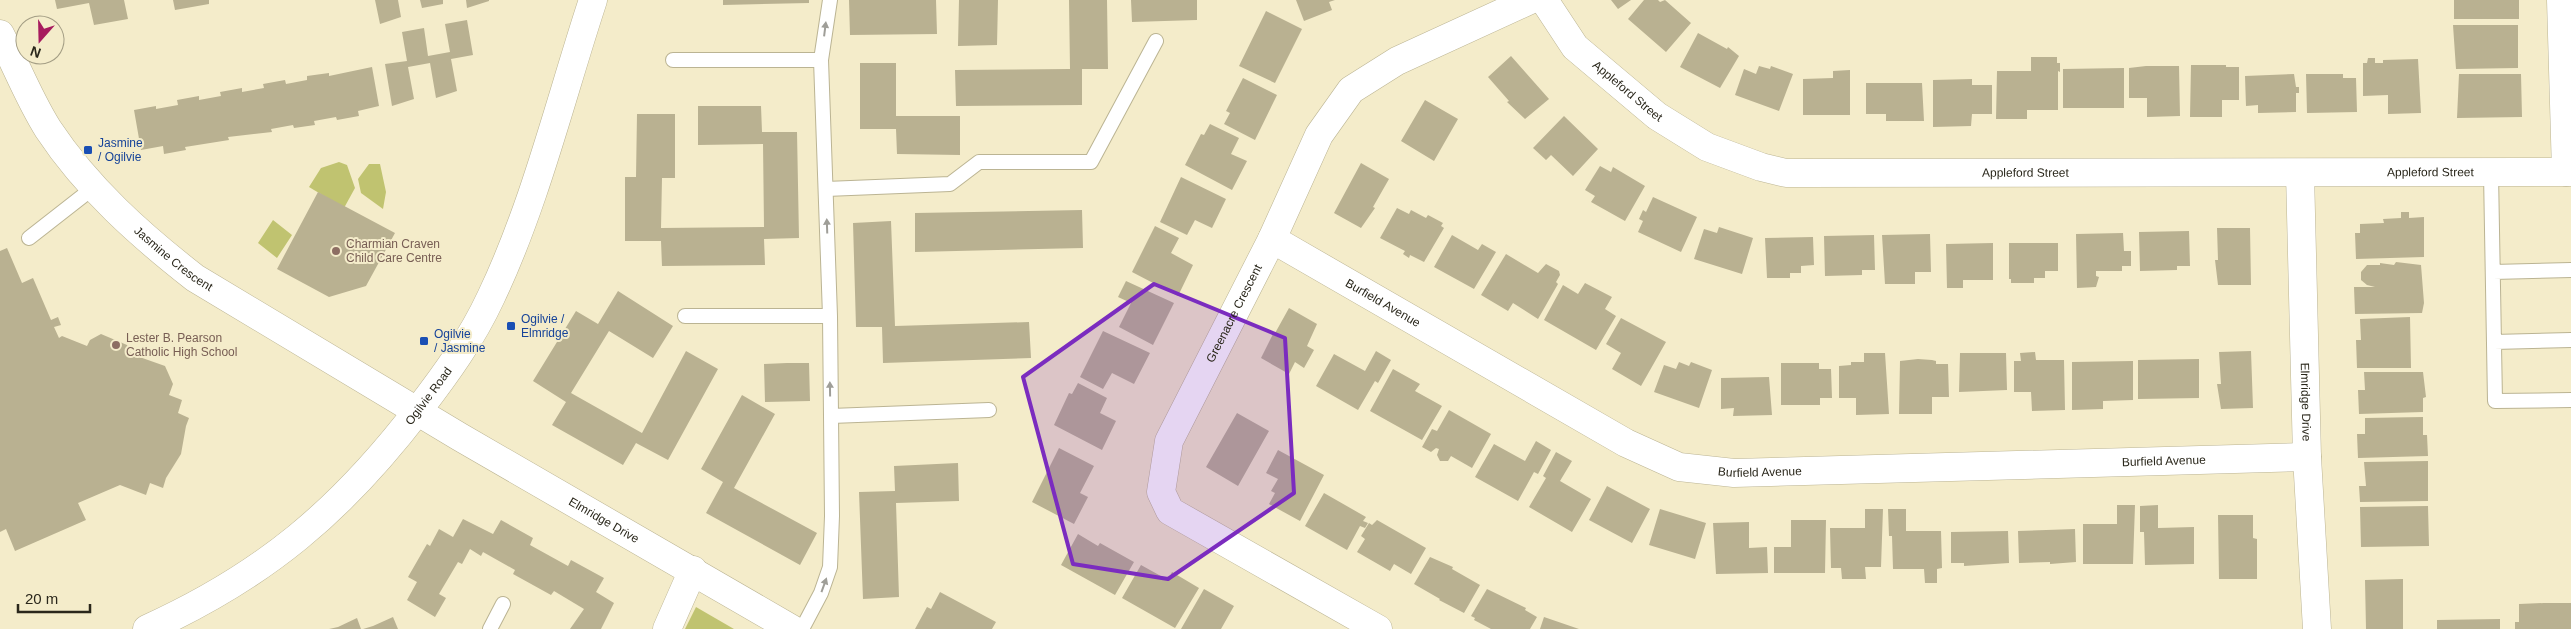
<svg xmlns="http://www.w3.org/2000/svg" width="2571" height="629" font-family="Helvetica,sans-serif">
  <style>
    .green { fill: #c0c370 }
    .building { fill: #b9b191 }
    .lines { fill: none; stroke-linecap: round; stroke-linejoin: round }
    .lane-casing { stroke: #bbb493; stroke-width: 16 }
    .street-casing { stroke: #bbb493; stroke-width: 29 }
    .secondary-casing { stroke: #bbb493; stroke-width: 29 }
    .lane { stroke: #fff; stroke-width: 14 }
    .street { stroke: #fff; stroke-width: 28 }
    .secondary { stroke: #fff; stroke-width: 28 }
    .oneway { fill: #9f9e98 }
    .marked { fill: #7b2cbf; fill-opacity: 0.2; stroke: #7b2cbf; stroke-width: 4; stroke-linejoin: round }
    .transit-dot { fill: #1a4fb4; stroke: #f4ecca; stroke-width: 2 }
    .education-dot { fill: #8d6e63; stroke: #f4ecca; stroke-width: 2 }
    .labels { text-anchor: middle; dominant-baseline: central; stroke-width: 4; stroke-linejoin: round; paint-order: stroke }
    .street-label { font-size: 12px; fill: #2a271b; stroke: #f4ecca }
    .transit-label { font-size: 12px; fill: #164399; stroke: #f4ecca; text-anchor: start }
    .education-label { font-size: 12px; fill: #785e54; stroke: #f4ecca; text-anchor: start }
  </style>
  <rect width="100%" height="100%" fill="#f4ecca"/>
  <path class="green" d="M339 162 347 165 355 188 344 208 309 187 321 168Z
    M369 164H380L386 192 383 209 361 193 358 179Z
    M273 220 292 235 277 258 258 243Z
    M696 607 734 629H685Z"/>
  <path class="building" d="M55 0H124L128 19 94 25 89 3 57 9Z
    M173 0H209V4L175 10Z
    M375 0H398L401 17 380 24Z
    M420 0H443V4L422 8Z
    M466 0H489V1L467 8Z
    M723 0H809V3L723 5Z
    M849 0H936L937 34 850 35Z
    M959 0H998L997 45 958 46Z
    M1069 0H1107L1108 69H1082V105L956 106 955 70 1070 69Z
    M1131 0H1197V20L1132 22Z
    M1296 0H1335L1329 2 1332 10 1304 21Z
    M1611 0H1631L1618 9Z
    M1644 0H1658L1660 2 1665 0 1691 23 1666 52 1628 19Z
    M2454 0H2519V19H2454Z
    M1266 11 1302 29 1275 83 1239 66Z
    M467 20 473 55 451 59 457 91 436 98 430 63 408 67 414 99 392 106 385 64 407 61 402 32 424 28 428 56 450 52 445 24Z
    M2453 25H2518V68L2456 69Z
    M1698 33 1727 49 1728 47 1739 56 1720 88 1680 67Z
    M1511 56 1549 99 1525 119 1507 102 1509 101 1488 77Z
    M2031 57H2057V63H2060V72L2058 71V110H2027V119H1996L1997 71H2031Z
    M2368 58H2375V63H2383V60L2418 59 2421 113 2388 114V95L2363 96V63H2367Z
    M860 63H896V116H960V155L897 154 896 129H860Z
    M2191 65H2226V67H2239V100H2222V117H2190Z
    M1759 66 1770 69 1771 66 1793 74 1779 111 1735 95 1744 69 1756 74Z
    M2146 66H2179L2180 116 2147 117V98H2129V68Z
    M372 67 379 106 358 111 359 116 337 120 336 117 314 121 315 125 294 128 293 125 271 129 272 132 228 137 229 140 185 147 186 150 164 154 163 146 141 150 134 110 156 106V109L178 105 177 100 199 96V100L221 96 220 92 242 88V92L264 88 263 84 285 80 286 84 307 80V76L329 73V76Z
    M2124 68V108H2063V69Z
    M1850 70V115H1803V79L1833 78V71Z
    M2294 74 2296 87H2299V93H2296V112L2258 113V105L2246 106 2245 76Z
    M2306 74H2343V78H2356L2357 112 2307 113Z
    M2459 74H2521L2522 117 2457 118Z
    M1243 78 1277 95 1255 140 1224 124 1230 113 1226 111Z
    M1972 79V85H1992V114H1972L1971 126 1933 127V80Z
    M1866 83H1922L1924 121H1886V114H1866Z
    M1425 100 1458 119 1434 161 1401 141Z
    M698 106H761L762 132H797L799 238 764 239 765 265 662 266 661 241H625V177H636L637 114H675V178H662L661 228 764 227 763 144 698 145Z
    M1564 116 1598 149 1573 176 1551 155 1546 160 1533 148Z
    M1210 124 1239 138 1231 154 1247 161 1232 190 1185 165 1201 134 1204 135Z
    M1361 163 1389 179 1373 207 1375 208 1361 228 1334 213Z
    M1600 166 1611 172 1613 167 1645 186 1625 221 1591 202 1595 196 1585 190Z
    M1181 177 1226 199 1212 228 1195 220 1187 235 1160 222Z
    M318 192 395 233 366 286 329 297 277 269Z
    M1653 197 1697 217 1681 252 1638 232 1643 221 1639 219 1643 210 1646 212Z
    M1397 208 1409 214 1411 210 1426 218 1428 215 1443 223 1441 226 1444 228 1424 262 1410 255 1409 258 1403 254 1405 251 1380 238Z
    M1082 210 1083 248 915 252V213Z
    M2401 212H2409V218L2424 217V257L2356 259 2355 233H2360V224L2384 223 2383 219 2401 218Z
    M891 221 895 326 1029 322 1031 358 883 363 882 327H856L853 223Z
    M1155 226 1179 238 1171 253 1193 265 1178 296 1132 272Z
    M1719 227 1753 238 1742 274 1694 259 1704 229 1717 233Z
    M2217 228H2250L2251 285H2218L2215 260H2218Z
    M2189 231 2190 266H2177V270L2140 271 2139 232Z
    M2123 233 2124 251H2131V266H2122V271H2096V276L2099 277 2096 287 2077 288 2076 234Z
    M1930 234 1931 272H1915V284H1885L1882 235Z
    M1452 235 1478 250 1482 244 1496 252 1474 289 1434 267Z
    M1874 235 1875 270H1862V275L1825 276 1824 236Z
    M1813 237 1814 265 1801 266V273H1790V278H1767L1765 238Z
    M1993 243V280H1963V288H1947L1946 244Z
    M2009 243H2058V271H2045V278H2034V283H2011V279H2009Z
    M7 248 22 283 33 278 51 320 58 317 61 325 54 327 59 338 62 336 87 346 90 340 101 334 127 345 131 354 165 366 173 384 169 395 182 400 178 413 189 418 186 426 181 454 166 478 163 488 150 483 146 495 120 485 78 503 86 520 15 551 6 529 0 532V251Z
    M1506 254 1538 273 1546 264 1559 271 1560 275 1556 282 1558 284 1538 319 1513 303 1508 311 1481 295Z
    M2396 262 2421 265 2424 303 2422 313 2355 314 2354 287H2375L2367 285 2361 280V272L2367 265H2380V263L2394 265Z
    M1126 281 1174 303 1153 345 1119 327 1131 303 1118 297Z
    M1585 283 1612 297 1605 309 1616 316 1596 350 1544 320 1563 285 1578 294Z
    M618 291 673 326 653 358 609 331 571 393 642 433 686 351 718 369 668 460 636 443 623 465 552 425 566 402 533 381 576 311 598 324Z
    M1289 308 1317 324 1307 346 1314 350 1304 368 1295 362 1289 374 1261 358 1273 334 1274 335Z
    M2410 317 2411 368H2357L2356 340H2361L2360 319Z
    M1621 318 1666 342 1641 386 1612 369 1621 353 1606 344Z
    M1103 331 1150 353 1134 384 1112 373 1103 389 1080 377Z
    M1376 351 1391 360 1378 383 1375 381 1358 410 1316 386 1334 354 1365 371Z
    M2251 351 2253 408 2221 409 2217 384H2221L2219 352Z
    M2035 352 2036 360H2064L2065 410 2032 411 2031 392H2014V361H2021L2020 353Z
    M1864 353H1885L1889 414 1856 415V398H1839V366L1851 365V362H1864Z
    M1960 353H2006L2007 390 1959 392Z
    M1918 359 1932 360 1936 361V364H1948L1949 397H1932V414H1899L1900 361Z
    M2199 359V398L2138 399V360Z
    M2133 361V400L2103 401V409L2072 410V362Z
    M1679 362 1689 366 1691 362 1712 370 1699 408 1654 392 1664 365 1676 369Z
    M787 363H809L810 401 765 402 764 364Z
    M1781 363H1819V369H1831L1832 398H1820V405H1781Z
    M1393 369 1420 384 1415 391 1442 406 1422 440 1370 411Z
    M2364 372H2423L2426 397 2423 398V412L2359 414 2358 390H2365Z
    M1769 377 1772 415 1733 416 1734 408 1721 409V378Z
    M1078 383 1107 398 1100 413 1116 421 1102 450 1054 425 1069 393 1072 394Z
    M742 395 775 414 734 488 817 533 800 565 706 513 723 482 701 469Z
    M1449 410 1491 434 1472 468 1451 456 1448 461H1440L1437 455 1439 449 1436 448 1431 452 1422 447 1432 429 1437 431Z
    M1237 413 1269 431 1238 486 1206 467Z
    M2423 417V435H2427L2428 456 2358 458 2357 434H2365V418Z
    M1536 441 1551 450 1538 474 1534 472 1518 501 1475 477 1494 444 1525 461Z
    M1059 448 1094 466 1080 493 1088 497 1074 524 1032 502Z
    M1278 450 1324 475 1300 521 1269 504 1275 493 1271 491 1278 479 1266 473Z
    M1556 452 1572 461 1560 481 1591 499 1572 532 1529 507 1546 478 1543 476Z
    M2428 461V501L2360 502 2359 486H2366L2364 462Z
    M958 463 959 501 896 503 899 597 863 599 859 492 895 491 894 466Z
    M1607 486 1650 509 1632 543 1589 520Z
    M1324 493 1366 517 1363 521 1368 523 1365 528 1360 526 1347 550 1305 526Z
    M2117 505H2135L2133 564H2083V524H2117Z
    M2158 505V528L2194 527V564L2145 565 2144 532H2140V506Z
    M2428 506 2429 546 2361 547 2360 507Z
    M1660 509 1706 523 1695 559 1649 545Z
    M1865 509H1883L1881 567H1865L1866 579H1842L1841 568H1831L1830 528H1865Z
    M1888 509H1906V531H1941L1942 568 1937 569V583H1925L1924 569H1893L1892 536H1889Z
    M2218 515H2253V538L2257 539V579H2219Z
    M463 519 493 534 501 520 533 538 530 545 568 566 571 560 604 578 596 592 614 603 601 629H570L584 609 554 591 551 595 513 574 515 570 483 552 481 556 470 549 462 564 458 562 439 594 446 598 435 617 407 600 417 582 408 577 427 544 430 546 439 529 453 537Z
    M1377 520 1426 548 1411 574 1394 564 1390 571 1357 552 1365 539 1361 536 1369 523 1372 525Z
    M1791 520H1826L1825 573H1774V547H1791Z
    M1749 522V548L1767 547 1768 573 1716 574 1713 523Z
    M2075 529 2076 562 2050 564V562L2019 563 2018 531Z
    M2008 531 2009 563 1964 566V563H1951V532Z
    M1078 534 1098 546 1100 543 1134 562 1115 595 1061 565Z
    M1430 557 1453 567 1452 569 1480 585 1464 613 1439 600 1440 599 1414 584Z
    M1141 565 1168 580 1172 572 1199 588 1175 628 1122 598Z
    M2403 579V629H2366L2365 580Z
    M1204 589 1234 606 1221 629H1181Z
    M1487 589 1526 608 1525 610 1537 617 1530 629H1491L1474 620 1475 618 1471 616Z
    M940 592 996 622 992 629H915L927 607 931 609Z
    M2544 603H2571V629H2515V622H2519V604Z
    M393 617 398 629H363L373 626Z
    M1544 617 1579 629H1540Z
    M357 618 361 629H329L338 627Z
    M2500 619V629H2437V620Z"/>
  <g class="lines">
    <g class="lane-casing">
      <path id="lane" d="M673 60H821
        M2491 173 2495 401 2571 400
        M826 189 950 184 979 162H1091L1156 41
        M29 238 93 188
        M2493 272 2571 270
        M685 316H830
        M2494 342 2571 340
        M831 416 989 410
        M490 629 503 604
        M802 629 821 593 830 567 832 516 830 316 821 60 830 0"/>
    </g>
    <g class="street-casing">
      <g id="street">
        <path d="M2561 0 2566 172"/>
        <path id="s1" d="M1272 239 1626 443 1679 467 1734 473 2307 457"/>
        <path d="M667 629 693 570"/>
        <path id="s2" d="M1378 629 1170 511 1161 492 1169 441 1272 239 1319 135 1351 90 1397 61 1530 0"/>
      </g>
    </g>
    <g class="secondary-casing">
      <g id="secondary">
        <path id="s3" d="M1544 0 1575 47 1657 116 1707 147 1761 167 1786 173 2571 172"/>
        <path id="s4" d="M0 34C16 65 29 99 48 129 87 188 140 235 195 278L460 437 792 629"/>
        <path id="s5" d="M2300 173 2307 457 2317 629"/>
        <path id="s6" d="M147 629C264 576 341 511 419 409 446 374 472 338 491 297 535 205 561 97 593 0"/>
      </g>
    </g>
    <use href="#lane" class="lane"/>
    <use href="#street" class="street"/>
    <use href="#secondary" class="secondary"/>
  </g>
  <defs><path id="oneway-solid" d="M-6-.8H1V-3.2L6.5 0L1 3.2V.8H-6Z" transform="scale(1.25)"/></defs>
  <g class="oneway">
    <use href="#oneway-solid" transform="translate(825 29) rotate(-83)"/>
    <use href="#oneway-solid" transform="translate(827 226) rotate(-92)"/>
    <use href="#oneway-solid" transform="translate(830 389) rotate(-91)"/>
    <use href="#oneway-solid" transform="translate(824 585) rotate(-70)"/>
  </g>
  <path class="marked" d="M1154 284 1285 338 1294 493 1168 579 1073 564 1023 377Z"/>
  <g class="transit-dot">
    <rect x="83" y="145" width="10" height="10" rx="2.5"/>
    <rect x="506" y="321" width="10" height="10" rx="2.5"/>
    <rect x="419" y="336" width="10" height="10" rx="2.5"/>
  </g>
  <g class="education-dot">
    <circle cx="336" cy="251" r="5"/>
    <circle cx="116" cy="345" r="5"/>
  </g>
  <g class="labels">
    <g class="street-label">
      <text stroke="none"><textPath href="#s3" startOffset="125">Appleford Street</textPath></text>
      <text stroke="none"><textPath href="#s3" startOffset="545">Appleford Street</textPath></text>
      <text stroke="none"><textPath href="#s3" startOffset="950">Appleford Street</textPath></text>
      <text stroke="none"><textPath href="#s4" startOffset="288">Jasmine Crescent</textPath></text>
      <text stroke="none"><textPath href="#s1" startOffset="128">Burfield Avenue</textPath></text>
      <text stroke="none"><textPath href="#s2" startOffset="455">Greenacre Crescent</textPath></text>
      <text stroke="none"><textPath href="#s6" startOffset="370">Ogilvie Road</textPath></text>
      <text stroke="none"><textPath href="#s5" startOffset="229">Elmridge Drive</textPath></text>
      <text stroke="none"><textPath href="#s1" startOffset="952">Burfield Avenue</textPath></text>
      <text stroke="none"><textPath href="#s1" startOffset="548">Burfield Avenue</textPath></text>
      <text stroke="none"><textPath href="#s4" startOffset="792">Elmridge Drive</textPath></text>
    </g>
    <g class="transit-label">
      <text x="98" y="143">Jasmine<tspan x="98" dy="14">/ Ogilvie</tspan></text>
      <text x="521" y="319">Ogilvie /<tspan x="521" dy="14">Elmridge</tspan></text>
      <text x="434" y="334">Ogilvie<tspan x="434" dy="14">/ Jasmine</tspan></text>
    </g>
    <g class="education-label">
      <text x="346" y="244">Charmian Craven<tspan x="346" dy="14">Child Care Centre</tspan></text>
      <text x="126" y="338">Lester B. Pearson<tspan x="126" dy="14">Catholic High School</tspan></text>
    </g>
  </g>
  <g transform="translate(40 40) rotate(200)"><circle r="24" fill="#f4ecca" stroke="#a39d84"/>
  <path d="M0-4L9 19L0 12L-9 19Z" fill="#a71b5e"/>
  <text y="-8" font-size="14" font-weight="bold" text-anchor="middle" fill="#2a271b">N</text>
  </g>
  <path d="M18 604v8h72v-8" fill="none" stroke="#2a271b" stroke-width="2.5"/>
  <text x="25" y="604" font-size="15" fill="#2a271b" stroke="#f4ecca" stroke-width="4" paint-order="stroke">20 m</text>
</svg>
